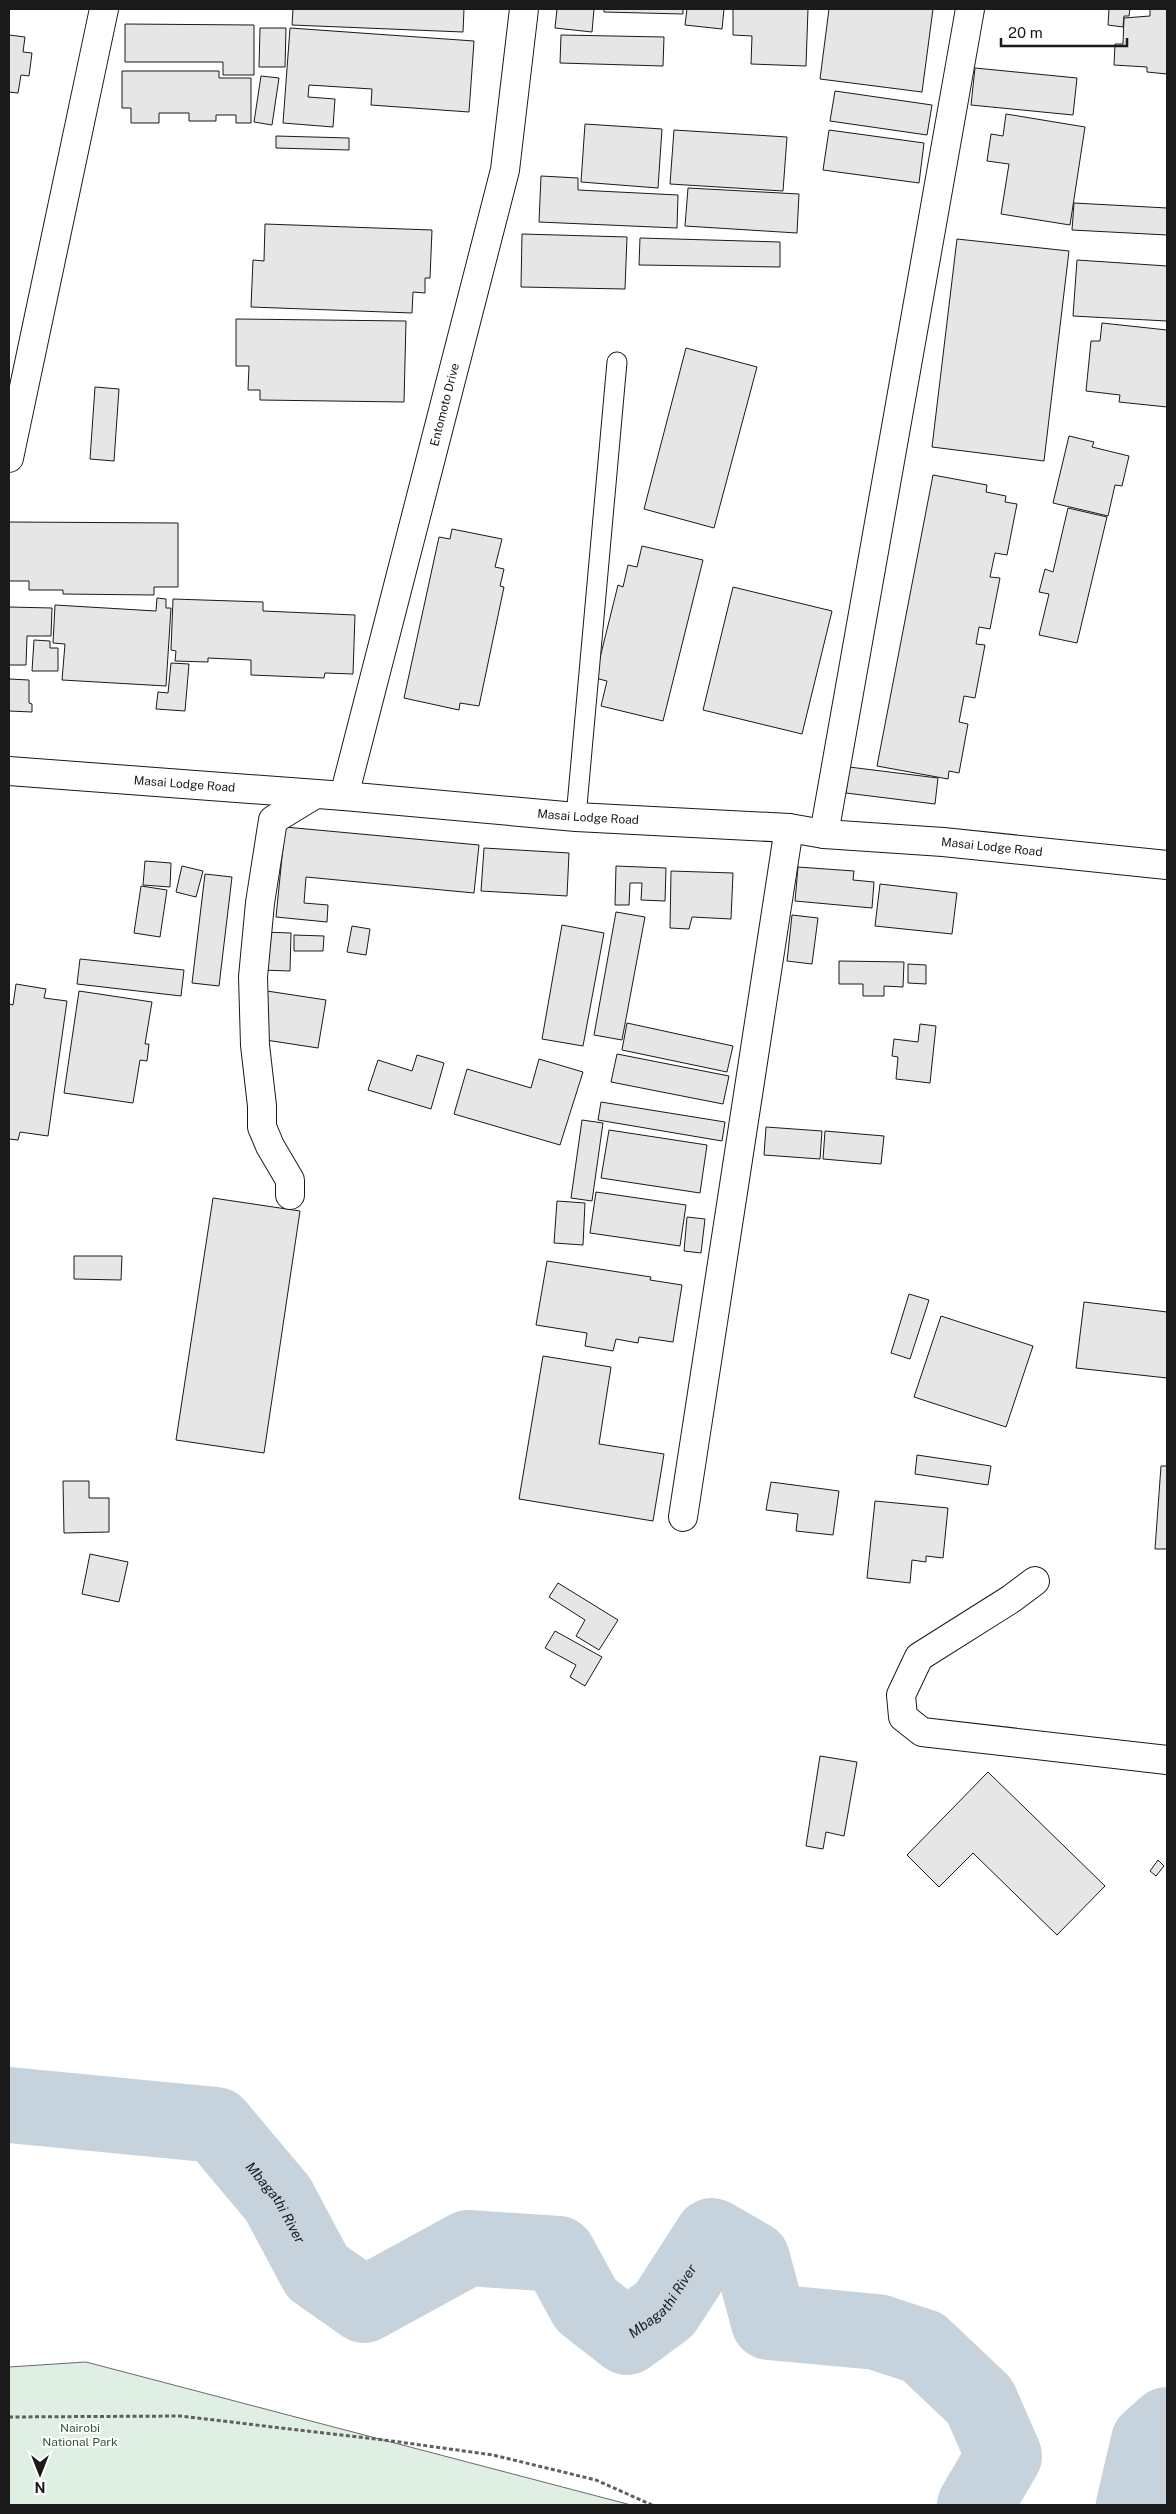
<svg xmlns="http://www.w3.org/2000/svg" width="1176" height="2514" font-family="'Public Sans',sans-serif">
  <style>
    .green { fill: #e0efe3; stroke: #6a6a6a }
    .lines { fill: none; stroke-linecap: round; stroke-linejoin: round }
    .river { stroke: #c6d2dc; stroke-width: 76 }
    .building { fill: #e6e6e6; stroke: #1a1a1a }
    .service-casing { stroke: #1a1a1a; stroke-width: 21 }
    .minor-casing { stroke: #1a1a1a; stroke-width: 30 }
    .tertiary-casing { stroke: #1a1a1a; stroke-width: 30 }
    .path { stroke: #5f5f5f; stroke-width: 3; stroke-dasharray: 4 2.5; stroke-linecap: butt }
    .service { stroke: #fff; stroke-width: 19 }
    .minor { stroke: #fff; stroke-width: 28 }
    .tertiary { stroke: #fff; stroke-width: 28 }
    .labels { text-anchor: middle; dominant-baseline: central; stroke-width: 4; stroke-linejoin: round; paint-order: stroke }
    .street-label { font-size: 12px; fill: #1a1a1a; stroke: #fff }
    .park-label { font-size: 12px; fill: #2b5a34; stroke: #fff }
    .water-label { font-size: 14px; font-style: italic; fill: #1a1a1a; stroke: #fff }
  </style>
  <rect width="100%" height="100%" fill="#fff"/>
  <path class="green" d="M86 2362 631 2505H9V2367Z"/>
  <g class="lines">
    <g class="river">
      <path id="s1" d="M9 2105 216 2125 278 2199 317 2272 364 2305 468 2248 558 2254 586 2305 627 2337 665 2309 712 2236 752 2259 769 2322 877 2332 923 2347 980 2401 1004 2456 975 2505"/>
      <path d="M1134 2505 1149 2441 1167 2425"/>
    </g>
  </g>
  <path class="building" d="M293 9H464L463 32 292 25Z
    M557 9H594L592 32 555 28Z
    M604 9H683V14L604 12Z
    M687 9H724L722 29 685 25Z
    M733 9H808L806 66 751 64 752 36 733 35Z
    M829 9H933L922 92 820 79Z
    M1109 9H1130L1129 16H1124L1123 27 1108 25Z
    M1150 9H1167V74L1147 72V67L1114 65 1115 44H1123L1124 18 1150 16Z
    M125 24 254 25V75H223V62H125Z
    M260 28H286L285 67H259Z
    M290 28 474 41 469 112 371 105 372 89 309 85 308 97 335 99 333 127 283 123Z
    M9 35 25 37 23 52 32 53 29 76 21 75 18 93 9 92Z
    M561 35 664 37 663 66 560 63Z
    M975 68 1077 78 1073 115 971 105Z
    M122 71H219V78H251V123H236V115H216V121H189V113H159V123H131V108H122Z
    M261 76 279 78 272 125 254 122Z
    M835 91 932 105 927 135 830 121Z
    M1006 114 1085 127 1070 225 1001 214 1009 164 987 161 991 134 1003 136Z
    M585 124 662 129 658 188 581 182Z
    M674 130 787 137 783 191 670 184Z
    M829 130 924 143 919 183 823 170Z
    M276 136 349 138V150L276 148Z
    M541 176 578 178V190L678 195 677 228 539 222Z
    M688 188 799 194 797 233 685 226Z
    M1074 203 1167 208V235L1072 230Z
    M265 224 432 230 430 278H425V293L413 292 412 313 251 307 253 260 264 261Z
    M522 234 627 237 625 289 521 287Z
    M640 238 780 242V267L639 265Z
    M957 239 1069 251 1044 461 932 447Z
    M1077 260 1167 266V321L1073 316Z
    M236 319 406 321 404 402 260 400V390H248L249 366H236Z
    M1102 323 1167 330V407L1119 402 1120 395 1086 391 1091 341H1100Z
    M686 348 757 367 714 528 644 509Z
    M95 387 119 389 114 461 90 459Z
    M1069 436 1094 442 1092 447 1129 456 1122 486 1115 485 1108 516 1053 503Z
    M933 475 987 485 986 492 1006 496 1005 502 1017 504 1007 555 995 553 990 577 1000 578 990 629 979 627 976 644 985 645 975 698 964 696 959 722 968 724 959 773 949 771 948 779 877 766Z
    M1068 508 1107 517 1077 643 1039 635 1049 594 1039 592 1045 569 1053 572Z
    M9 522 178 523V587H154V595L63 594V590H29V581H9Z
    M452 529 502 539 495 567 504 569 500 586 504 587 479 706 460 703 459 710 404 698 439 537 450 539Z
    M642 546 703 560 663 721 601 706 607 681 595 678 618 585 623 587 628 565 637 567Z
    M733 587 832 611 802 734 703 710Z
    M157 598 166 599V608H171L166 686 62 680 65 644 53 643 55 605 156 611Z
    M173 599 263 602V611L355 615 353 674 325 673 324 678 251 675V660L208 658V662L175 661 176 651 171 650Z
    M9 607 52 608 51 636H27L26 665H9Z
    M34 640 50 641V648H58V671H32Z
    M171 663 189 664 185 711 156 709 158 692 168 693Z
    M9 679 29 680V703L32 704V712L9 711Z
    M849 767 938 778 935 804 846 793Z
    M285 827 479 845 474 893 306 877 304 903 328 905 327 922 276 917Z
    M484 848 569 853 567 896 481 891Z
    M145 861 171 863 170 887 143 885Z
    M182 866 203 871 196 897 176 892Z
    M616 866 666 868 665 901 641 900 642 883H630L629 905H615Z
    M798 867 854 871 853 880 874 882 872 908 795 901Z
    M671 871 733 873 731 919 692 917 689 929 670 928Z
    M205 874 232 877 219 986 192 983Z
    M880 884 957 893 952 934 875 926Z
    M141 886 167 890 160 937 134 933Z
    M616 912 645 917 622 1040 594 1035Z
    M792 915 818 918 812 964 787 961Z
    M562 925 604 933 583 1046 542 1039Z
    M352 926 370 929 366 955 347 952Z
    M262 932 291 933 290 971 261 970Z
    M294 935 324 936 323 951H294Z
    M80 959 184 970 181 996 77 984Z
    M839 961 904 962 903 987 884 986V996H863V984H839Z
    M908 964 926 965V984L908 983Z
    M16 984 46 989 44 998 67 1001 48 1136 20 1132 18 1140 9 1139V1004L13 1005Z
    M79 991 152 1002 145 1044H149L147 1061 140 1060 133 1103 64 1093Z
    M267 991 326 1000 318 1048 259 1039Z
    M627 1023 733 1046 727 1072 622 1050Z
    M920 1024 936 1026 930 1083 896 1079 898 1057 892 1056 894 1039 918 1042Z
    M617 1054 729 1076 723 1104 611 1082Z
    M417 1055 444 1063 431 1109 368 1090 378 1060 412 1071Z
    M539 1059 583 1072 560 1145 454 1114 467 1069 531 1088Z
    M601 1102 725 1122 722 1141 598 1120Z
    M582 1120 603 1123 592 1201 571 1198Z
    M766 1127 822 1131 820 1159 764 1155Z
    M609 1130 707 1145 700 1193 601 1178Z
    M825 1131 884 1136 881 1164 823 1159Z
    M596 1192 686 1205 680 1246 590 1233Z
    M213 1198 300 1211 264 1453 176 1440Z
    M557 1201 585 1203 583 1245 554 1243Z
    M687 1217 705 1219 701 1253 684 1251Z
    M74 1256H122L121 1280 74 1279Z
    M547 1261 651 1277 650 1280 682 1285 673 1342 639 1337 638 1343 616 1339 613 1351 585 1346 587 1333 536 1325Z
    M909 1294 929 1300 910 1359 891 1353Z
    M1084 1302 1167 1312V1378L1076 1368Z
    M941 1316 1033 1346 1006 1427 914 1397Z
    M543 1356 611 1367 599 1444 664 1454 653 1521 519 1499Z
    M917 1455 991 1466 988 1485 915 1474Z
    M1161 1466H1167V1549H1155Z
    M63 1481H89V1498H109V1532L64 1533Z
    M771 1482 839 1491 833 1535 796 1531 798 1514 766 1510Z
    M875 1501 948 1508 943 1558 926 1556V1562L912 1560 910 1583 867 1578Z
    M90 1554 128 1562 119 1602 82 1594Z
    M558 1583 618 1620 599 1650 576 1636 585 1620 549 1597Z
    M555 1631 602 1657 585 1686 570 1677 576 1665 545 1648Z
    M820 1756 857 1762 844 1836 826 1832 823 1849 806 1846Z
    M988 1772 1105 1886 1057 1935 973 1853 939 1887 907 1855Z
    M1158 1860 1164 1866 1156 1876 1150 1871Z"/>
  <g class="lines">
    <g class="service-casing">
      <path id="service" d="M576 817 617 362"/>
    </g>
    <g class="minor-casing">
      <g id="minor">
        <path d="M9 458 104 9"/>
        <path id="s2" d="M344 796 505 170 524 9"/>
        <path d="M824 834 970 9"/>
        <path d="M290 1195V1180L270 1146 262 1127V1106L255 1045 253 977 260 903 273 820 314 795"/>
        <path d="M683 1517 789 828"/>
        <path d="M1035 1581 1011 1599 919 1657 901 1695 903 1717 922 1732 1167 1760"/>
      </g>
    </g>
    <g class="tertiary-casing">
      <g id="tertiary">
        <path id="s3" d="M9 771 344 796 576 817 789 828 824 834 943 842 1167 865"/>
      </g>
    </g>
    <path class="path" d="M9 2417 180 2416 392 2441 493 2455 596 2480 652 2505"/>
    <use href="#service" class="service"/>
    <use href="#minor" class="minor"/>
    <use href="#tertiary" class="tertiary"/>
  </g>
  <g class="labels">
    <g class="street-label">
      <text stroke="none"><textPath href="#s2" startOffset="404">Entomoto Drive</textPath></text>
      <text stroke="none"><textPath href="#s3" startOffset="176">Masai Lodge Road</textPath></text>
      <text stroke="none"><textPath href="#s3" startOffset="581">Masai Lodge Road</textPath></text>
      <text stroke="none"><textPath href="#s3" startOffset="986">Masai Lodge Road</textPath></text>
    </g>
    <g class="park-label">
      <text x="80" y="2428">Nairobi<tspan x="80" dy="14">National Park</tspan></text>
    </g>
    <g class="water-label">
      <text stroke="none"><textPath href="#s1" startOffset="306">Mbagathi River</textPath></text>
      <text stroke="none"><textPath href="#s1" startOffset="815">Mbagathi River</textPath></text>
    </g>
  </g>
  <rect width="1176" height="2514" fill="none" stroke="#1a1a1a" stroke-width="20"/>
  <g transform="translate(40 2474) rotate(180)" stroke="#ffffff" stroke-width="4" paint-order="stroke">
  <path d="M0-4L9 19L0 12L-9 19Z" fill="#1a1a1a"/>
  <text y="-8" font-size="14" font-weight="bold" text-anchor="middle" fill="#1a1a1a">N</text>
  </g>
  <path d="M1001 38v8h126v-8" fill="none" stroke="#1a1a1a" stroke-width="2.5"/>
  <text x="1008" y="38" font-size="15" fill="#1a1a1a" stroke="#ffffff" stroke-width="4" paint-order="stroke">20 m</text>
</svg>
